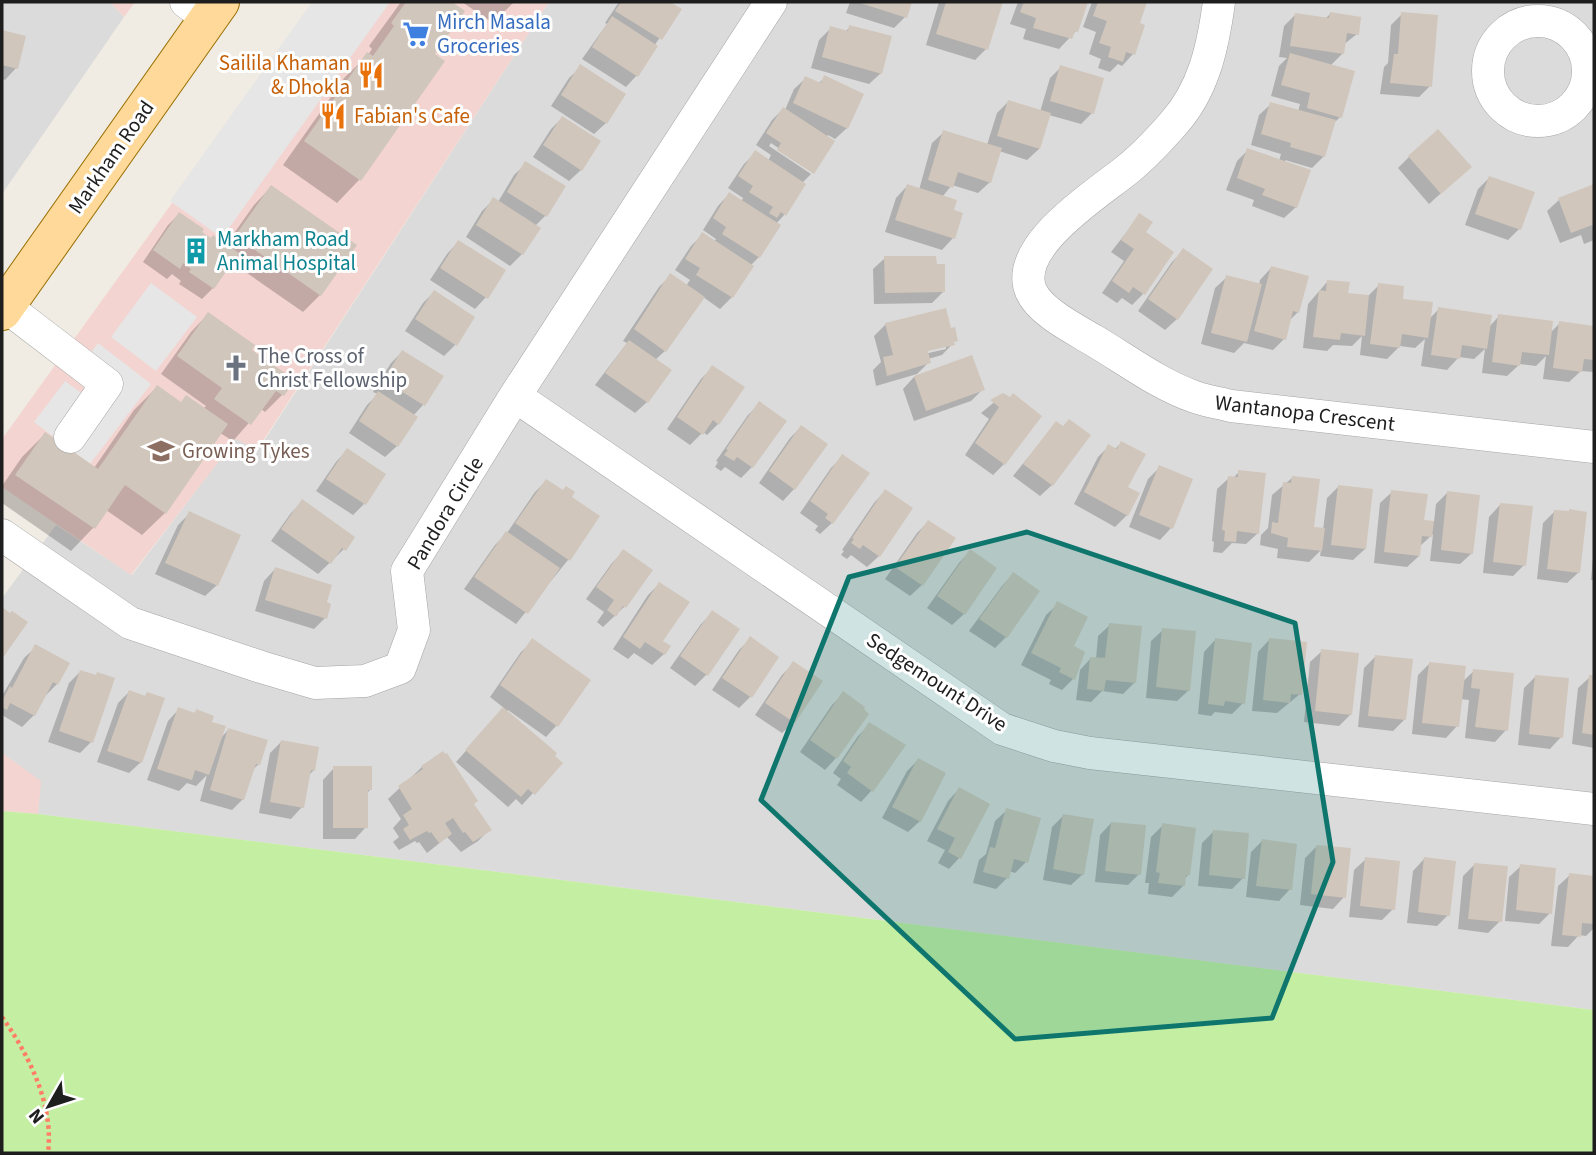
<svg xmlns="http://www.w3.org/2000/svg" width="1596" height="1155" font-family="'Source Sans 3',sans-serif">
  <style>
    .residential { fill: #dcdbdb }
    .commercial { fill: #f3d4d0 }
    .grass { fill: #c4efa3 }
    .parking { fill: #e6e6e6 }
    .shadow { fill: #0003; fill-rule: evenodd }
    .building { fill: #d0c6bb }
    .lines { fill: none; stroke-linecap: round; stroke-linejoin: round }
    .minor-casing { stroke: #a5a5a5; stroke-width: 33 }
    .major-casing { stroke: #986f00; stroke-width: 40 }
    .path { stroke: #ff7e65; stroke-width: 4.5; stroke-dasharray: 3.5 3.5; stroke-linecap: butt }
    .minor { stroke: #fff; stroke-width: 32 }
    .major { stroke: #ffd999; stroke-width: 38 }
    .marked { fill: #0f766e; fill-opacity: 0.2; stroke: #0f766e; stroke-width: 5; stroke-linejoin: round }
    .labels { text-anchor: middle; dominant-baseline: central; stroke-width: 6; stroke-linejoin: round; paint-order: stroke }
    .shop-label { font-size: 21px; fill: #366cbe; stroke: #fff; text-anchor: start }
    .food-label { font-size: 21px; fill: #c56008; stroke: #fff; text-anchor: end }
    .street-label { font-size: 21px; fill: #1e1e1e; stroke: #fff }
    .culture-label { font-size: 21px; fill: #0d838f; stroke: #fff; text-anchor: start }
    .worship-label { font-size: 21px; fill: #5b616d; stroke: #fff; text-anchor: start }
    .education-label { font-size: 21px; fill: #785e54; stroke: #fff; text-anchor: start }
  </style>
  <rect width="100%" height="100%" fill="#f0ece3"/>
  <path class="residential" d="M2 2H110L124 17 2 194Z
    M549 2H1594V1010L38 814 40 781 2 753V598L56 525 132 575 236 438 258 450Z"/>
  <path class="commercial" d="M110 2H135L124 17Z
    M317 2H549L257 450 236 439 131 575 2 487V439Z
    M2 753 41 781 38 814 2 811Z"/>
  <path class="grass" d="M2 811 38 814 1594 1010V1153H2Z"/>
  <path class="parking" d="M312 2H390L222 238 170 201Z
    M151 283 197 317 156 371 111 337Z
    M98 343 151 384 90 464 34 422 65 381 88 398 97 387 77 372Z"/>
  <path class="shadow" d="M401 2H449L463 11 433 55 442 61 359 180 337 203 283 165 345 77 368 55 372 49 369 46Z
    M462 2H514L493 23Z
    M619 2H667L679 10 654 46 637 75 626 87 582 59 607 24 605 23Z
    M850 2H910L905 17 894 28 846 13Z
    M939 2H1001L986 49 975 60 926 45Z
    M1018 2H1086L1076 31 1059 49 1023 39 1026 29 1010 24Z
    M1092 2H1146L1137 24 1143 26 1133 54 1122 66 1118 64 1110 72 1098 68 1101 59 1089 54 1096 32 1083 27Z
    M1330 14 1357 34 1343 45 1342 54 1330 66 1340 117 1333 124 1324 156 1312 168 1285 160 1296 207 1284 218 1252 206 1254 200 1226 190 1237 161 1248 150 1279 161 1281 154 1251 145 1259 115 1271 104 1298 112 1300 104 1271 96 1279 66 1287 58 1279 57 1284 26 1295 15 1325 19Z
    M1402 14 1430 86 1419 97 1380 94 1384 67 1388 63 1391 25Z
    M850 27 881 73 869 84 811 68 819 40 831 28 845 32Z
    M2 32 23 37 16 68 5 80 2 79Z
    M581 67 606 123 594 134 551 106 569 78Z
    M1061 67 1092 113 1081 124 1049 115 1039 149 1027 160 999 151 990 182 978 193 952 185 942 197 952 211 953 238 942 250 885 232 896 198 907 186 919 190 932 143 944 132 987 145 997 113 1008 102 1040 112 1050 78Z
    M825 77 847 128 835 139 828 135 812 171 771 143 769 146 811 174 802 183 804 184 784 215 776 224 759 257 750 266 752 267 732 297 720 309 703 297 665 351 655 360 669 370 647 402 635 413 595 385 627 343 623 341 659 287 670 276 686 286 690 280 675 270 691 246 702 235 714 242 716 239 703 230 718 206 729 194 741 202 743 198 728 188 744 164 755 153 768 161 771 155 756 145 772 120 783 109 785 110 794 89 806 78 818 84Z
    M562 118 581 170 569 181 533 157 551 129Z
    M1409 157 1458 178 1429 204 1398 168Z
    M526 164 564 187 545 216 535 226 538 228 522 254 510 266 466 237 482 211 493 200 498 202 514 175Z
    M1489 178 1519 229 1508 240 1465 225 1478 189Z
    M1594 186V240L1584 244 1581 235 1560 243 1547 211 1559 200Z
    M271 187 354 246 320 295 303 312 231 262 213 288 202 299 179 284 181 281 172 274 167 279 143 262 168 225 179 214 199 232 225 246 254 205Z
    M1140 215 1144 232 1143 294 1132 305 1122 298 1117 303 1102 293 1124 261 1111 252Z
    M458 242 486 297 475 309 430 280 447 254Z
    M1183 251 1177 319 1165 330 1138 311 1172 262Z
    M885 258 943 292 932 303 874 304 873 269Z
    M1271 268 1298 312 1289 321 1284 339 1273 350 1244 343 1234 353 1201 344 1215 288 1227 277 1259 285 1260 280Z
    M1328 281 1346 295 1367 297 1379 285 1429 319 1439 309 1489 327 1499 316 1550 333 1560 323 1594 327V372L1581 371 1569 382 1543 379 1546 356 1536 366 1520 364 1507 376 1482 373 1485 349 1474 359 1459 357 1447 370 1421 366 1425 339 1415 348 1400 346 1387 359 1360 355 1362 336 1352 346 1333 345 1327 351 1303 348 1308 304Z
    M434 292 473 317 455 345 444 356 405 331 423 303Z
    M208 314 250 350 293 380 282 395 265 412 261 409 233 441 220 433 165 513 142 535 106 510 93 528 71 551 2 503V486L22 457 45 434 94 468 134 410 157 387 180 403 203 409 206 406 161 374 191 332Z
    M886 324 949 330 956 340 942 355 928 359 929 362 917 374 876 386 873 370 881 362 874 336ZM946 345V349L920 355 919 351Z
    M402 352 423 405 413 416 397 446 385 457 349 433 367 405 378 394 373 392 391 363Z
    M713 367 718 424 707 435 703 432 690 445 667 429 701 379Z
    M914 377 983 389 971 401 914 421 903 389Z
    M1003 395 1009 399 1004 464 993 475 965 455 989 419 981 413Z
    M759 404 752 467 741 478 725 467 721 471 715 467 718 462 716 461 748 415Z
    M1056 423 1052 485 1040 496 1013 476Z
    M801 427 794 489 783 501 759 483 790 438Z
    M1121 443 1126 488 1138 494 1127 515 1115 527 1074 504 1098 457 1109 446 1115 449Z
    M347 450 364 504 353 515 316 491 336 462Z
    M843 456 832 523 820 534 815 530 818 526 800 513 831 468Z
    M1159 468 1171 528 1160 540 1129 527 1148 479Z
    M1239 472 1258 533 1246 544 1232 543 1222 553 1213 552 1214 542 1212 541 1217 489 1229 478H1233Z
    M1292 478 1312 528 1323 530 1327 498 1338 487 1365 549 1353 560 1320 556 1321 550 1309 562 1277 558 1278 549 1260 545 1261 535 1268 528 1272 495Z
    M546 481 569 497 568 560 516 624 464 589 495 545 507 533 535 492Z
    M885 491 879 556 867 567 851 555 847 559 841 555 844 551 842 550 874 503Z
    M1392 492 1423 521 1434 522 1436 504 1447 493 1472 553 1460 564 1430 561 1433 534 1419 547V556L1407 567 1374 563 1380 503Z
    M302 502 344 549 318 574 271 541 291 513Z
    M1500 505 1524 565 1513 576 1483 573 1489 517Z
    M1555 511 1579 572 1567 583 1537 579 1543 523Z
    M189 514 217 585 205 596 155 574 178 525Z
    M928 522 954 539 922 585 910 596 885 579 917 533Z
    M1594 546V580H1591Z
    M624 551V607L603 627 597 622 604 612 586 599 612 563Z
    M970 551 995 569 964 614 952 625 927 608 959 563Z
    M275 569 325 618 314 629 255 611 264 581Z
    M1013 574 1006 637 995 648 969 631 1002 586Z
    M659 584 661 641 664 654 652 665 634 653 628 659 613 649 648 595Z
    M1058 604 1073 679 1062 690 1049 684 1051 680 1021 665 1046 615Z
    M712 613 707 674 695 686 670 668 701 624Z
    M1110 625 1135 682 1123 694 1102 691 1091 702 1076 700 1080 670 1091 658 1096 659 1098 636Z
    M1163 630 1189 690 1177 701 1146 698 1151 641Z
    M750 639 777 657 750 697 739 708 712 690 739 650Z
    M1215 640 1243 703 1232 714 1215 712 1211 716 1198 714 1204 652Z
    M1269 640 1300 694 1277 713 1252 711 1258 652Z
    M533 641 557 725 546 737 508 710 506 712 533 793 522 805 516 799 508 807 456 762 504 708 490 697 521 652Z
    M36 647 57 684 46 695 34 715 22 727 2 715V696L24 658Z
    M1322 651 1351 714 1339 726 1304 722 1310 662Z
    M1375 657 1404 720 1393 731 1358 727 1364 668Z
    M794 663V722L782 733 755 715 782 675Z
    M1430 663 1462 682 1474 671 1506 730 1495 742 1465 738 1469 700 1460 699 1457 726 1446 738 1412 734 1418 675Z
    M80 672 91 742 80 753 48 742 69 683Z
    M1535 677 1561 737 1550 749 1518 745 1524 688Z
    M1590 677H1594V748L1572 744 1578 688Z
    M129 692 144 697 147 694 141 762 129 773 97 762 118 703Z
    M843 694 836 758 825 770 800 752 832 705Z
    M179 709 193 714 197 711 210 723 220 739 228 730 259 764 251 771 243 799 232 810 200 801 207 775 196 786 187 783 179 791 147 780 168 721Z
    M870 724 872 790 861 802 837 785 841 779 833 773 858 736Z
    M281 742 314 770 308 776 302 807 291 819 259 813 270 753Z
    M918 760 920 821 908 832 882 818 907 771Z
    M422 767 472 804 489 830 478 841 461 852 447 837 427 853 419 842 417 843 415 841 399 850 393 842 399 837 393 828 401 819 388 799Z
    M334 768 370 790 366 794V827L355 839H323V780Z
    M959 789 960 857 949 869 938 863 945 850 927 841 948 801Z
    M1007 810 1026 862 1015 873 1009 871 1007 878 996 889 973 883 979 860 986 854 995 821Z
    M1063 816 1083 874 1071 885 1043 880 1052 827Z
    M1111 823 1139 874 1128 885 1095 882 1100 835Z
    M1163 825 1188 875 1184 879 1183 886 1172 897 1148 894 1149 883H1145L1151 837Z
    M1214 831 1243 878 1232 889 1198 886 1202 843Z
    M1262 841 1290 889 1279 901 1246 897 1251 852Z
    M1316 847 1344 897 1333 909 1300 905 1305 858Z
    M1366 859 1393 909 1382 920 1349 917 1354 870Z
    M1424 859 1448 915 1437 926 1407 923 1413 871Z
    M1475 864 1500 921 1488 933 1458 929 1463 876Z
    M1521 866 1550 913 1539 924 1505 921 1509 877Z
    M1570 875 1594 878V928L1586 936 1579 935 1568 947 1551 946 1558 886Z"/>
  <path class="building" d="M406 2H452L465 11 435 54 445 61 361 181 304 141 367 52 373 56 394 26 391 23Z
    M621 2H670L682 9 662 40 615 11Z
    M857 2H912L907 18Z
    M946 2H1003L988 50 936 34Z
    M1024 2H1088L1078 32 1075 31 1072 39 1033 28 1036 18 1020 12Z
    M1098 2H1147L1140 23 1145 25 1135 55 1126 52 1123 62 1108 57 1111 47 1099 43 1107 21 1093 16Z
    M1330 12 1361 17 1359 35 1347 33 1344 54 1290 46 1295 13 1329 18Z
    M1401 12 1438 15 1432 87 1390 83 1394 54H1398Z
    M612 16 658 46 638 77 592 47Z
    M849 25 892 36 882 74 822 57 830 26 848 31Z
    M2 30 26 36 18 69 2 65Z
    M1290 53 1355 71 1342 118 1307 108 1310 93 1281 85Z
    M580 64 626 94 607 124 561 95Z
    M1060 65 1104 78 1094 114 1050 101Z
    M824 75 864 94 848 129 793 103 805 76 821 83Z
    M1008 100 1051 113 1040 149 997 136Z
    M1270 102 1336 120 1325 157 1290 147 1291 143 1261 134Z
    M783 107 835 141 814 174 777 150 781 143 766 133Z
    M562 116 601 141 582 171 543 145Z
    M1438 129 1472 167 1441 194 1408 156Z
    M943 130 1002 148 991 183 958 172 953 188 928 180Z
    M1247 148 1311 170 1297 208 1262 195 1265 189 1237 178Z
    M755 150 806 184 786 216 781 212 777 218 769 213 773 207 749 192 753 186 738 176Z
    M525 161 566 186 547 217 507 192Z
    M1489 176 1535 192 1521 230 1475 214Z
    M907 184 957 200 954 210 963 213 955 239 895 220Z
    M1594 184V230L1592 225 1571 233 1558 198Z
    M271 185 357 245 321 296 235 236Z
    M729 192 781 225 760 258 722 234 726 227 713 218Z
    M493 197 541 228 523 255 476 225Z
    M179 212 204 229 202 232 211 238 213 235 239 253 214 289 189 272 191 269 183 263 180 269 153 250Z
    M1139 213 1153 222 1146 232 1174 252 1145 295 1133 287 1129 293 1112 281 1134 249 1121 240Z
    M702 232 754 266 733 298 696 275 700 268 685 259Z
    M458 240 506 270 488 299 440 268Z
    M1183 248 1213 269 1178 320 1148 299Z
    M884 256H936L937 264H945V292L885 293Z
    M1271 266 1309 276 1299 313 1293 311 1286 340 1254 331Z
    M670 273 705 297 666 352 634 329Z
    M1226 275 1262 284 1247 342 1211 333Z
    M1327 280 1350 282 1348 293 1369 295 1365 336 1341 333 1340 340 1313 337 1319 290 1326 291Z
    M1378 283 1404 286 1403 299 1433 302 1428 338 1402 334 1400 348 1370 344Z
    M434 290 475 317 457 346 415 319Z
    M1438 307 1492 315 1487 349 1462 345 1460 359 1431 355Z
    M946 308 951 328 955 327 958 341 954 342 955 345 928 351 931 363 887 376 883 357 893 355 885 323Z
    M208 312 255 345 252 350 295 380 284 396 276 391 251 425 214 399 222 388 177 356Z
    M1498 314 1553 321 1549 355 1522 352 1520 366 1492 362Z
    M1559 321 1594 326V360L1584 359 1582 372 1553 368Z
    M629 340 672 370 648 403 605 373Z
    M402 350 444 376 425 406 383 380Z
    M972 355 985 390 926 411 914 376Z
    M712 365 745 387 719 425 713 420 703 435 677 417Z
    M157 385 181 402 186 395 228 424 166 514 125 485 95 529 15 475 45 432 98 469Z
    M378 391 418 417 398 447 359 421Z
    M1003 393 1010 397 1013 393 1042 416 1005 465 975 443 999 407 990 400Z
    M759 401 787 421 753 468 737 457 734 461 724 455 728 450 726 449Z
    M1069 419 1091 435 1053 486 1023 464 1056 421 1063 426Z
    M801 425 828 444 795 490 769 471Z
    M1121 441 1146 454 1128 487 1140 493 1128 516 1084 492 1108 444 1117 449Z
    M347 448 386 474 366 505 326 479Z
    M842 454 870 473 833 524 825 518 828 514 810 501Z
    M1159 465 1193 479 1173 529 1139 515Z
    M1238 470 1266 473 1259 534 1237 531 1236 542 1224 541 1225 531 1222 530 1228 476 1238 477Z
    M1292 476 1320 479 1314 527 1325 528 1322 551 1287 547 1288 538 1271 533 1272 522 1278 523 1283 482 1291 483Z
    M546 479 563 490 566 486 575 492 572 497 600 516 570 561 515 523Z
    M1338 485 1373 489 1366 549 1331 545Z
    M885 489 913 508 880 557 863 545 860 549 851 543 854 539 852 538Z
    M1391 490 1428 494 1424 520 1434 521 1432 537 1422 536 1420 556 1384 552Z
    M1447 491 1480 495 1473 554 1441 550Z
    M302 499 355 537 346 551 342 548 331 564 281 529Z
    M1500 503 1533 506 1526 566 1493 562Z
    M1569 509 1587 512 1580 573 1547 569 1554 510 1569 511Z
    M189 511 241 535 218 586 165 563Z
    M928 520 956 538 923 586 895 567Z
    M506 531 560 568 528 614 474 577Z
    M623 549 653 570 626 608 623 606 616 617 607 610 614 600 596 587Z
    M970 549 997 568 965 615 937 596Z
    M275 567 332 585 327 602 331 604 327 619 265 600Z
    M1013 572 1040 591 1007 638 979 619Z
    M659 582 690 602 663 641 671 646 665 655 645 642 640 649 623 637Z
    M1057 601 1088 617 1074 646 1085 652 1075 680 1059 672 1061 668 1031 653Z
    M2 607 10 613 12 611 28 622 2 659Z
    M712 610 740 629 708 676 680 656Z
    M1109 623 1142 626 1136 683 1106 680 1104 691 1087 689 1090 657 1105 658Z
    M1162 628 1196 631 1190 691 1156 687Z
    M750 636 779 657 752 698 722 678Z
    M532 638 591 680 558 727 500 685Z
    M1215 638 1252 643 1245 704 1225 701 1224 706 1208 704Z
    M1269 638 1307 642 1302 695 1291 694 1290 703 1263 700Z
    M35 644 70 663 58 685 53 682 35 716 10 703 7 710 2 707V701L10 686 12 688Z
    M1321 649 1359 653 1352 715 1315 711Z
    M1375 655 1413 659 1406 720 1368 716Z
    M793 661 823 681 795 723 765 703Z
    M1429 662 1466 666 1459 727 1422 723Z
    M1473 669 1514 673 1508 731 1475 727 1480 689 1471 688Z
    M80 670 96 675 97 672 115 678 93 743 59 731Z
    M1535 675 1569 678 1563 738 1529 734Z
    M1589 675H1594V735L1582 733Z
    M129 690 145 696 147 692 165 698 142 763 107 751Z
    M843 691 865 707 864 709 869 714 837 759 810 740Z
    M178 707 195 713 196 709 214 716 212 722 226 726 209 775 195 770 192 780 157 769Z
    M503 707 557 753 555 756 563 763 535 795 528 789 521 797 465 750Z
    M869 722 906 745 873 792 847 773 851 767 843 761Z
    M228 728 268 740 260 765 256 764 244 800 210 790Z
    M281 740 319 747 315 771 311 770 304 808 270 802Z
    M443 751 445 754 447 753 478 801 474 804 492 830 473 842 465 832 463 833 453 818 445 823 452 834 439 843 431 832 429 833 427 831 410 840 403 829 409 825 403 815 412 809 398 786 423 769 421 766Z
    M918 758 946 773 921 822 892 807Z
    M333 766H372V790H368V828H333Z
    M959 787 990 804 961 859 948 852 955 838 937 829Z
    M1006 808 1041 818 1028 863 1014 859 1009 879 983 872 990 847 995 848Z
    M1063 814 1094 819 1084 875 1053 869Z
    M1111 822 1146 825 1141 875 1105 871Z
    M1162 823 1196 828 1190 875H1186L1185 886 1158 883 1160 873 1156 872Z
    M1213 830 1249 833 1245 879 1209 875Z
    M1262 839 1297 844 1292 890 1256 886Z
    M1316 845 1351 848 1346 898 1311 894Z
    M1365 857 1400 861 1395 910 1360 906Z
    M1424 857 1456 861 1450 916 1418 912Z
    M1474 863 1508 866 1502 922 1468 919Z
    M1520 864 1556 868 1552 914 1516 910Z
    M1569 873 1594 876V924L1582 923 1581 937 1562 935Z"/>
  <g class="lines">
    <g class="minor-casing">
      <path id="minor" d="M186 2 208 18
        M1219 2C1213 46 1204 90 1173 124 1159 140 1144 156 1128 169 1100 192 1012 246 1031 291 1040 312 1075 329 1093 340 1127 360 1158 384 1195 397 1206 401 1219 403 1231 406L1594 447
        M1488 71a50 50 0 1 1 100 0a50 50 0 1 1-100 0Z
        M5 306 107 384 70 437
        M515 396 1002 729 1054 746 1090 753 1594 809
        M2 535 130 623 261 667 315 683 365 681 400 668 414 630 407 571 515 396 771 2"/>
    </g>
    <g class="major-casing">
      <path id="major" d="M2 311 220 2"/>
    </g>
    <path class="path" d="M2 1017C29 1055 54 1105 48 1153"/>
    <use href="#minor" class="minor"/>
    <use href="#major" class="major"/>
  </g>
  <path class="marked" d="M1027 532 1295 623 1333 862 1272 1018 1015 1039 761 800 849 577Z"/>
  <defs>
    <g id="supermarket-bare" transform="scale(2.1)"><path d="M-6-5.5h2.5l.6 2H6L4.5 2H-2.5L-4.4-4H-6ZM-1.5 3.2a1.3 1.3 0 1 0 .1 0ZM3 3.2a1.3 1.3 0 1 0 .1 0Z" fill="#3f7fe0" stroke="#fff" stroke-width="2.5" paint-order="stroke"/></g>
    <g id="restaurant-bare" transform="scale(2.1)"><path d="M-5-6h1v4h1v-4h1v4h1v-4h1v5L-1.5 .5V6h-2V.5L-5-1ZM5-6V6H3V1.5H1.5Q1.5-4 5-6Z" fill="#e8710a" stroke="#fff" stroke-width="2.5" paint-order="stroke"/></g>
    <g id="building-bare" transform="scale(2.1)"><path d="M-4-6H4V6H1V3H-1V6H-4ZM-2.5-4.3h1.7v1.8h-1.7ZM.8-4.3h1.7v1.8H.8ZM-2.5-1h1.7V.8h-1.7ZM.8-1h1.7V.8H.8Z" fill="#0f9aa8" stroke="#fff" stroke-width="2.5" paint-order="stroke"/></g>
    <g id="church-bare" transform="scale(2.1)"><path d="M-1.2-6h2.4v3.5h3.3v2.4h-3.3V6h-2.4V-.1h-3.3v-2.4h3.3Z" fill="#6b7280" stroke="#fff" stroke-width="2.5" paint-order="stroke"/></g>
    <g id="school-bare" transform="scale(2.1)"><path d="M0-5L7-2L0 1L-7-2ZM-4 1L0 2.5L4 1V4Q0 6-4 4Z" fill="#8d6e63" stroke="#fff" stroke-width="2.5" paint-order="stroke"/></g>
  </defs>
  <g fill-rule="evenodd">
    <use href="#supermarket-bare" x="416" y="34"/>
    <use href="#restaurant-bare" x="371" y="75"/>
    <use href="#restaurant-bare" x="333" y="116"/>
    <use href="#building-bare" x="196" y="251"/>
    <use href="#church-bare" x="236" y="368"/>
    <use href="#school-bare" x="161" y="451"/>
  </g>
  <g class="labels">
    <g class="shop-label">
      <text x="437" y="22">Mirch Masala<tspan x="437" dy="24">Groceries</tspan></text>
    </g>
    <g class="food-label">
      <text x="350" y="63">Sailila Khaman<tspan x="350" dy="24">&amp; Dhokla</tspan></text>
      <text x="354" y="116" text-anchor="start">Fabian's Cafe</text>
    </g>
    <g class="street-label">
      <text transform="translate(111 157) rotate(-55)">Markham Road</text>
      <text transform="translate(1305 413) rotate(7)">Wantanopa Crescent</text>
      <text transform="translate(445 513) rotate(-59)">Pandora Circle</text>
      <text transform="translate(937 682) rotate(33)">Sedgemount Drive</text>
    </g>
    <g class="culture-label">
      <text x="217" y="239">Markham Road<tspan x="217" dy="24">Animal Hospital</tspan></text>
    </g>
    <g class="worship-label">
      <text x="257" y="356">The Cross of<tspan x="257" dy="24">Christ Fellowship</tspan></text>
    </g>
    <g class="education-label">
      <text x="182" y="451">Growing Tykes</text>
    </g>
  </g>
  <rect width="1596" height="1155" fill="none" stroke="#1e1e1e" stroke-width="7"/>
  <g transform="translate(49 1106) rotate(231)" stroke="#ffffff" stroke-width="5" paint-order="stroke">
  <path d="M0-5L12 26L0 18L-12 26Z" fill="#1e1e1e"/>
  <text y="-10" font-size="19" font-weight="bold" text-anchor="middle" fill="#1e1e1e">N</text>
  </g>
</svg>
